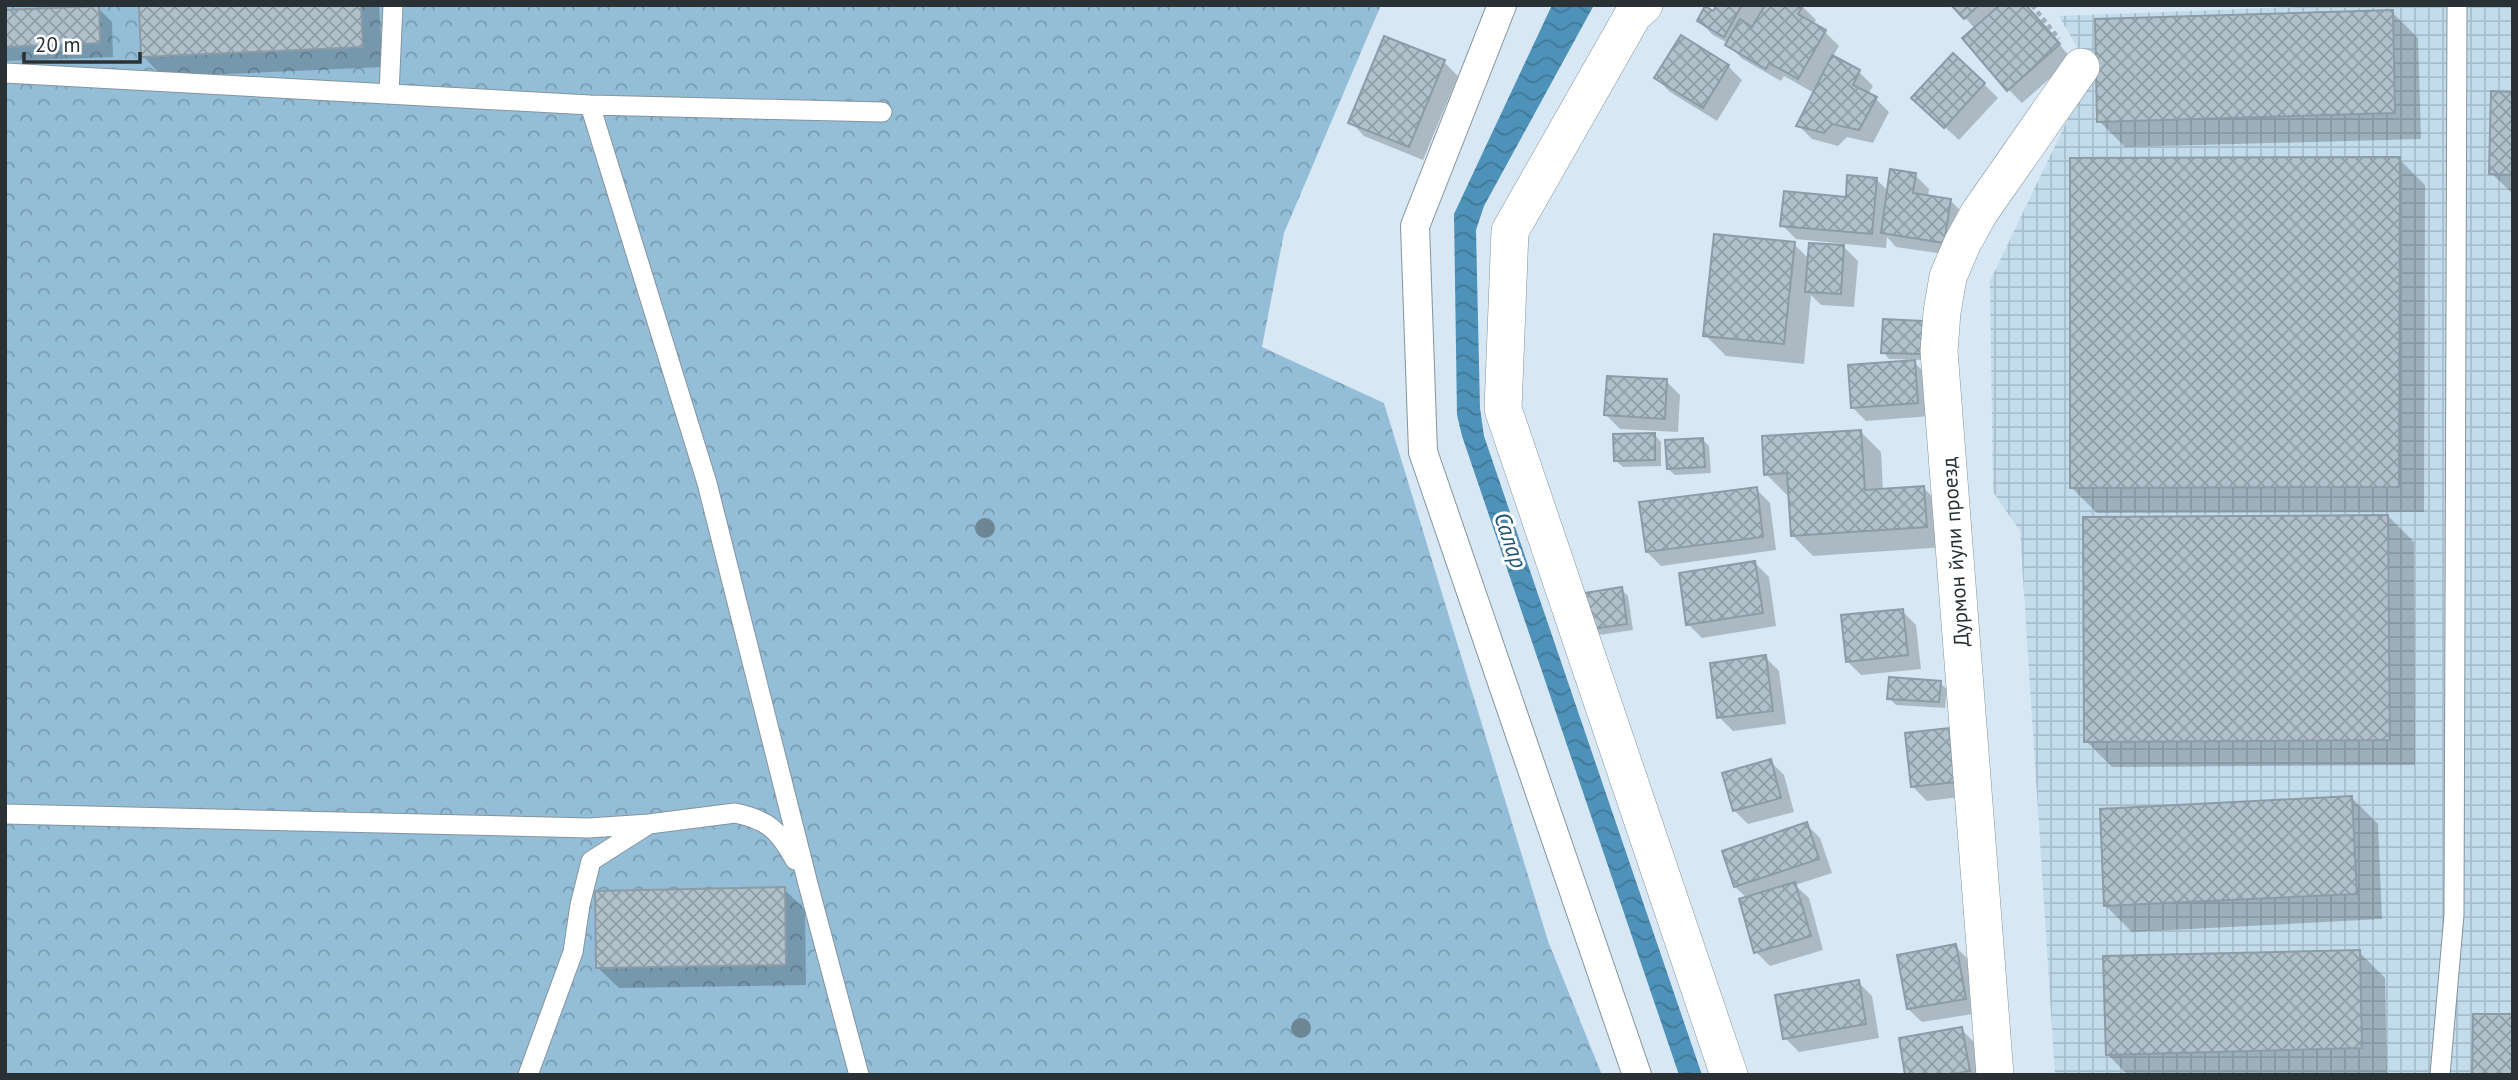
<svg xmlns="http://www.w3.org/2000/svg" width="2518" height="1080" font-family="'PT Sans',sans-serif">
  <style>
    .industrial { fill: url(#industrial-grid) }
    .forest { fill: url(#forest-crowns) }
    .water { fill: url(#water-waves) }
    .shadow { fill: #0003 }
    .building { fill: url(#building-cross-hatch); stroke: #8b9ca7; stroke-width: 2 }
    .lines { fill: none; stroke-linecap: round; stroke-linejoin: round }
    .service-casing { stroke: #83949e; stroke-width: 21 }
    .pedestrian-casing { stroke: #83949e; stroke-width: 30 }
    .minor-casing { stroke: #83949e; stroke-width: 38 }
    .path { stroke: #a2b0b9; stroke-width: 4.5; stroke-dasharray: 5 3.5; stroke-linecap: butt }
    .service { stroke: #fff; stroke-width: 19 }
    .pedestrian { stroke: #fff; stroke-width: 28 }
    .minor { stroke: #fff; stroke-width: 37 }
    .tree { fill: #6d8694 }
    .labels { text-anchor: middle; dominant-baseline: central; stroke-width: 6; stroke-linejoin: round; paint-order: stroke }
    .street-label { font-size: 21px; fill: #2a3135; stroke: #fff }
    .water-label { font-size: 23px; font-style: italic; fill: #205471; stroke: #fff }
  </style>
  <defs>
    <pattern id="industrial-grid" width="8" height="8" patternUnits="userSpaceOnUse" patternTransform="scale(1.75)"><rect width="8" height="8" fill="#c3dcec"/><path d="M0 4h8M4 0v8" fill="none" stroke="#a8bdcb"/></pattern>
    <pattern id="forest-crowns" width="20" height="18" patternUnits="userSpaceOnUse" patternTransform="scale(1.75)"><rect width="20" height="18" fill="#94bed8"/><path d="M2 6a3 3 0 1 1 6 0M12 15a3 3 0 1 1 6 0" fill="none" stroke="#799bb0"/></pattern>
    <pattern id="water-waves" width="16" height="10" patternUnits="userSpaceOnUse" patternTransform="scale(1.75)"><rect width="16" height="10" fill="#4e92b9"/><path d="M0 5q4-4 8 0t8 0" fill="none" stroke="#417897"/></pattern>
    <pattern id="building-cross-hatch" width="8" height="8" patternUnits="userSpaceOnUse" patternTransform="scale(1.75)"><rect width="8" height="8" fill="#b0c1cc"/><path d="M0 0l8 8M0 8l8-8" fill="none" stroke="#8f9da6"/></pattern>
  </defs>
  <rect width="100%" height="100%" fill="#d7e8f4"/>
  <path class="industrial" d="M2350 5H2513V1075H2055L2020 531 1993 492 1990 281 2091 71 2059 16Z"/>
  <path class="forest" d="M5 5H1381L1284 233 1262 347 1384 403 1548 941 1602 1075H5Z"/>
  <path class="water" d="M1552 5H1594L1484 206 1476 230 1480 408 1484 436 1702 1075H1679L1462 436 1457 415 1454 214Z"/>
  <path class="shadow" d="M140 5H379L383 67 163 77 143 56Z
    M1719 5 1802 6 1816 20 1813 25 1825 32 1839 46 1832 58 1859 72 1873 86 1868 94 1875 98 1889 112 1873 143 1847 137 1838 146 1812 139 1798 125 1814 93 1784 76 1781 81 1741 58 1728 43 1713 35 1699 21 1714 14Z
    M1954 5H2025L2072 59 2022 103 2008 89 1975 29Z
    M98 8 112 22 113 57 5 61V11Z
    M2392 12 2418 38 2421 139 2125 147 2099 121Z
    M1444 62 1458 76 1423 160 1364 136 1351 122Z
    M1728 66 1742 80 1717 121 1670 92 1656 78Z
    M1984 84 1998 98 1959 140 1928 112Z
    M2513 93V194L2491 173Z
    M2399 159 2425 185 2424 512 2097 513 2071 487Z
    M1915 175 1929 189 1928 197 1950 200 1964 214 1958 256 1896 247 1887 237 1886 248 1796 239 1782 225 1847 198 1877 180 1889 192Z
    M1794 244 1809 259 1844 247 1858 261 1854 307 1821 305 1811 295 1804 364 1726 356 1705 335Z
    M1923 322 1927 360 1889 359 1883 352Z
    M1914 362 1928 376 1931 416 1866 421 1852 407Z
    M1666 381 1680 395 1678 432 1620 429 1606 415Z
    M1860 431 1881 452 1883 491 1924 488 1944 509 1946 547 1813 556 1792 535 1790 495H1787L1766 474Z
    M1655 435 1661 442V466L1623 467 1616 461Z
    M1703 440 1709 446 1711 473 1675 475 1668 469Z
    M1756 489 1770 503 1776 550 1661 566 1647 552Z
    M2388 516 2414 542 2415 765 2112 767 2086 741Z
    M1755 563 1769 577 1776 626 1702 638 1688 624Z
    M1621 589 1628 596 1633 630 1592 636 1585 630Z
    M1902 611 1916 625 1921 669 1861 675 1847 661Z
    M1765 657 1779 671 1786 724 1733 731 1719 717Z
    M1940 683 1947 689 1945 708 1896 705 1889 698Z
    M1948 730 1962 744 1968 796 1927 801 1913 787Z
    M1770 761 1784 775 1794 812 1748 824 1734 810Z
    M2352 798 2378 824 2382 919 2132 932 2106 906Z
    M1806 824 1820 838 1832 873 1795 885 1809 898 1823 950 1770 966 1756 952 1747 898 1735 887Z
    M784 889 805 910 806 985 619 988 598 968Z
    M1955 946 1969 960 1979 1013 1922 1022 1908 1009Z
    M2359 952 2385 978 2387 1074 2128 1075 2107 1054Z
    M1858 982 1872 996 1879 1038 1799 1052 1785 1038Z
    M1961 1029 1975 1043 1981 1075H1907Z"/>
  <path class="building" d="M139 5H361L363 47 141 57Z
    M1717 5H1742L1724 37 1697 21 1705 6 1713 11Z
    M1765 5H1803L1798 14 1826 30 1798 79 1769 63 1766 69 1725 45 1740 19 1752 27Z
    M1951 5H1979L1964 19Z
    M2000 5H2026L2060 44 2007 91 1962 38Z
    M99 6 100 43 5 47V10Z
    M2393 10 2395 113 2097 122 2095 19Z
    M1681 35 1729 65 1703 108 1654 78Z
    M1384 36 1445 60 1409 147 1348 123Z
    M1953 53 1985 83 1944 128 1911 98Z
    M1832 55 1860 70 1853 85 1877 97 1859 130 1832 124 1824 133 1796 126Z
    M2491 91 2513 92V175L2489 174Z
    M2400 157 2399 487 2070 488V158Z
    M1890 169 1916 173 1913 193 1951 199 1944 243 1881 233Z
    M1847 175 1877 178 1872 234 1780 226 1784 191 1846 197Z
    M1714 234 1795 242 1784 344 1703 336Z
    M1809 243 1844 245 1841 294 1805 292Z
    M1883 319 1923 321 1921 354 1881 353Z
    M1915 360 1918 403 1851 408 1848 365Z
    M1607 376 1667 379 1665 419 1604 415Z
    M1861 430 1865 490 1924 486 1927 527 1791 536 1787 473 1764 475 1762 436Z
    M1655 433V460L1614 461 1613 434Z
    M1703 438 1705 467 1667 469 1665 440Z
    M1757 487 1763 537 1646 552 1639 502Z
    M2388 515 2390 740 2084 742 2083 517Z
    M1755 561 1763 613 1686 625 1679 573Z
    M1622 587 1627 624 1584 630 1578 594Z
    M1903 609 1908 655 1846 662 1841 615Z
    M1766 655 1773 711 1717 718 1710 663Z
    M1889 677 1941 681 1939 702 1887 699Z
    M1949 728 1955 782 1911 787 1905 733Z
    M1771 759 1781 798 1733 811 1722 773Z
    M2352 796 2357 894 2104 906 2100 809Z
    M1807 822 1819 859 1734 887 1722 851Z
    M1795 882 1811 936 1754 953 1739 899Z
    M785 887 786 965 596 968 595 891Z
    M1956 944 1966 999 1907 1009 1897 955Z
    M2360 950 2362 1048 2106 1055 2103 956Z
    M1859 980 1866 1024 1783 1039 1775 995Z
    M2473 1014H2513V1075H2472Z
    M1962 1027 1970 1071 1948 1075H1905L1899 1038Z"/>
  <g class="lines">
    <g class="service-casing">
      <path id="service" d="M5 73 590 105 882 112
        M389 94 393 5
        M590 105 707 483 808 884 859 1075
        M5 814 589 828 649 824 735 813C768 820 779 830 795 860
        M528 1075 573 952 580 905 591 861 646 826
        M2440 1075 2454 915 2457 5"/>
    </g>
    <g class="pedestrian-casing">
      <path id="pedestrian" d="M1502 5 1415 226 1423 452 1637 1075"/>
    </g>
    <g class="minor-casing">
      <path id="minor" d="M1644 5 1633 15 1510 231 1503 409 1729 1075
        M1995 1075 1939 351 1942 312 1948 277 1962 244 1979 213 2081 67"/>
    </g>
    <path class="path" d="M2032 5 2059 39"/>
    <use href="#service" class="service"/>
    <use href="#pedestrian" class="pedestrian"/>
    <use href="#minor" class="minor"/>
  </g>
  <g class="tree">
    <circle cx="985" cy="528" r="10"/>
    <circle cx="1301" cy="1028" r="10"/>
  </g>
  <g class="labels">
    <g class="street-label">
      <text transform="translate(1955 552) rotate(-94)">Дурмон йули проезд</text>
    </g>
    <g class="water-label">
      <text transform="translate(1511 540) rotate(71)">Салар</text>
    </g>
  </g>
  <rect width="2518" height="1080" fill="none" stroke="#2a3135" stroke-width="14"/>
  <path d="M24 52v10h116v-10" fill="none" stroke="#2a3135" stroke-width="3.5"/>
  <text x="35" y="52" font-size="21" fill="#2a3135" stroke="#ffffff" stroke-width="5" paint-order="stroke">20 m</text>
</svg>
